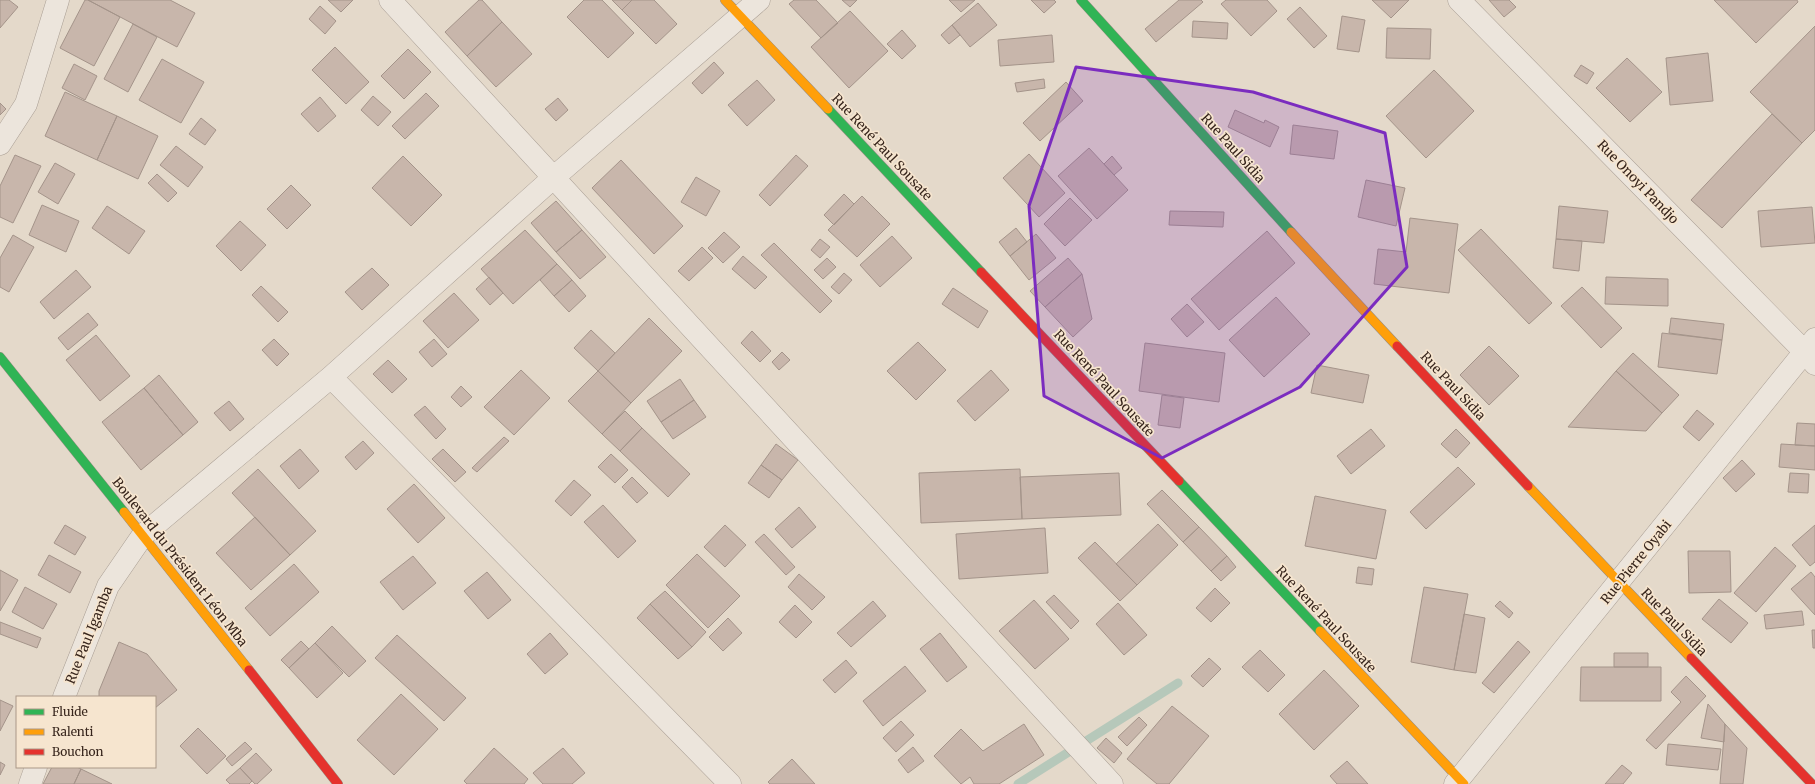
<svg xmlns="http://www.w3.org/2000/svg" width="1815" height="784" font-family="Merriweather,serif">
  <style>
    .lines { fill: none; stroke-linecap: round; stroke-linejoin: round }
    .stream { stroke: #b6c8ba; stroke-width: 9 }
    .building { fill: #c8b6ab; stroke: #a4948a }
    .street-casing { stroke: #a99e94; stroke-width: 23 }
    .fast-casing { stroke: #988e84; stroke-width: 10 }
    .slow-casing { stroke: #988e84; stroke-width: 10 }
    .jam-casing { stroke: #988e84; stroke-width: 10 }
    .street { stroke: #ece5dc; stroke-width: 22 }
    .fast { stroke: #30b455; stroke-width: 9 }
    .slow { stroke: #ff9f0a; stroke-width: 9 }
    .jam { stroke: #e5322d; stroke-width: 9 }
    .marked { fill: #7b2cbf; fill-opacity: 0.2; stroke: #7b2cbf; stroke-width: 3; stroke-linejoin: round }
    .labels { text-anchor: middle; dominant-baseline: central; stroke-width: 3.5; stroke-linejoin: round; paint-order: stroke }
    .street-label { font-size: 13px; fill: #37251c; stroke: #f6e5cf }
  </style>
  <rect width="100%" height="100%" fill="#e4d9ca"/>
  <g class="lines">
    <path class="stream" d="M1018 784 1178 683"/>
  </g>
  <path class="building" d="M0 0H9L18 7 0 28Z
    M85 0H88L120 17 94 66 60 48Z
    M88 0H170L195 13 177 47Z
    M328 0H353L341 12Z
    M479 0H482L502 22 467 56 445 32Z
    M584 0H602L634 33 608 58 567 17Z
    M612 0H632L622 10Z
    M632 0H654L677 24 656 44 622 10Z
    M794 0H816L838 23 821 38 789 4Z
    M842 0H857L850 7Z
    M949 0H975L961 12Z
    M1031 0H1054L1056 2 1044 13Z
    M1179 0H1201L1203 2 1156 42 1145 29Z
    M1226 0H1267L1277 11 1251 36 1221 4Z
    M1372 0H1409L1391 18Z
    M1489 0H1509L1516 7 1504 17Z
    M1714 0H1797L1798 2 1756 43Z
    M978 3 997 25 970 47 952 25Z
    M320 6 336 21 325 34 309 19Z
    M1300 7 1327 36 1314 48 1287 19Z
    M850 11 888 51 849 88 811 47Z
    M1342 16 1365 20 1359 52 1337 49Z
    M1193 21 1228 23 1227 39 1192 37Z
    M502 22 532 54 496 87 467 56Z
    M133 24 157 37 128 92 104 79Z
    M952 25 960 35 949 44 941 35Z
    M1815 26V130L1802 143 1750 92Z
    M1387 28 1431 29 1430 59 1386 58Z
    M902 30 916 46 902 59 887 44Z
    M1052 35 1054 62 1000 66 998 40Z
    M335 47 369 82 346 104 312 70Z
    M408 49 431 72 404 99 381 76Z
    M1708 53 1713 101 1670 105 1666 58Z
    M1627 58 1662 92 1630 122 1596 88Z
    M162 59 204 82 181 123 139 100Z
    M714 62 724 73 702 94 692 83Z
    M74 64 97 76 85 100 62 88Z
    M1581 65 1594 73 1587 84 1574 76Z
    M1434 70 1474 111 1426 158 1386 116Z
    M1044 79 1045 88 1017 92 1015 83Z
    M757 80 775 100 747 126 728 105Z
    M1066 82 1083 101 1040 141 1023 123Z
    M65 92 117 116 97 160 45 136Z
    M426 93 439 106 405 139 392 126Z
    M373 96 391 112 378 126 361 110Z
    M320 97 336 116 318 132 301 114Z
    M558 98 568 110 556 121 545 109Z
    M0 103 6 109 0 115Z
    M1235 110 1264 123 1265 120 1279 127 1270 147 1228 127Z
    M1772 114 1802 143 1722 228 1691 200Z
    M117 116 158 136 138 179 97 160Z
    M201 118 216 130 205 145 189 134Z
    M1293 125 1338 131 1334 159 1290 154Z
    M176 146 203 167 188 187 160 165Z
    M1089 148 1128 190 1097 219 1058 176Z
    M1029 154 1065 193 1039 217 1003 178Z
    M15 155 41 166 13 223 0 217V186Z
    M796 155 808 166 770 206 759 195Z
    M403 156 442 195 411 226 372 188Z
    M1112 156 1122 168 1114 175 1104 164Z
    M621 160 683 226 654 254 592 188Z
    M55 163 75 174 58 204 38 192Z
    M157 174 177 193 168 202 148 183Z
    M696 177 720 191 706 216 681 202Z
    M1366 180 1405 188 1396 226 1358 217Z
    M291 185 311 205 287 229 267 209Z
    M844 194 854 204 834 225 824 215Z
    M862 196 890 224 857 257 828 230Z
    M1070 198 1092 220 1065 246 1044 224Z
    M556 201 582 230 556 252 531 223Z
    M42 205 79 221 66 252 29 235Z
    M107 206 145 231 129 254 92 228Z
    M1559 206 1608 211 1604 243 1556 239Z
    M1812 207 1815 243 1761 247 1758 211Z
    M1170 211 1224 212 1223 227 1169 225Z
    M1410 218 1458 224 1449 293 1374 284 1378 249 1406 252Z
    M240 221 266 245 241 271 216 246Z
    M1016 228 1027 242 1010 256 999 242Z
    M1481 229 1552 303 1529 324 1458 250Z
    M525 230 557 264 513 304 481 269Z
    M582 230 606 257 580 279 556 252Z
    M1267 231 1295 263 1219 330 1191 299Z
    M724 232 740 247 723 263 708 248Z
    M1036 234 1056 258 1029 280 1010 256Z
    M13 235 34 247 9 292 0 287V258Z
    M892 236 912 258 880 287 860 265Z
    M820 239 830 247 820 258 811 250Z
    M1556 239 1582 241 1579 271 1553 268Z
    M774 243 832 301 820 313 761 255Z
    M702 247 713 258 689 281 678 271Z
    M743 256 767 277 755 289 732 269Z
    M827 258 836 267 823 279 814 270Z
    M1068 258 1082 274 1045 307 1030 291Z
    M557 264 572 280 554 296 540 280Z
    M372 268 389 285 362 310 345 292Z
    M76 270 91 287 54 319 40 302Z
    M844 273 852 280 839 294 831 287Z
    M1082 274 1092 319 1073 337 1045 307Z
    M489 277 503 293 490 305 476 289Z
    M1606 277 1668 279V306L1605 304Z
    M572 280 586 296 569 312 554 296Z
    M261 286 288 312 278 322 252 295Z
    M1582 287 1622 328 1601 348 1561 306Z
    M953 288 988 311 978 328 942 304Z
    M454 293 479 320 448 348 423 321Z
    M1276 297 1310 334 1264 377 1229 340Z
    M1187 304 1204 322 1187 337 1171 319Z
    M88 313 98 325 68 350 58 338Z
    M649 318 682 351 631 403 598 371Z
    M1671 318 1724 324 1722 340 1669 333Z
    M591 330 615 353 598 371 574 348Z
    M752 331 771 351 760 362 741 343Z
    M1662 333 1722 340 1717 374 1658 367Z
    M96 335 130 376 100 401 66 360Z
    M274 339 289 354 277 366 262 350Z
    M434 339 447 354 432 367 419 352Z
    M918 342 946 370 916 400 887 371Z
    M1145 343 1225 353 1219 402 1139 391Z
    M1489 346 1519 376 1489 405 1460 375Z
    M782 352 790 360 779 370 772 362Z
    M1633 353 1679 395 1662 413 1616 371Z
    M388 360 407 379 392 393 373 374Z
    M1317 365 1369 375 1363 403 1311 393Z
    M521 370 550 398 514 435 484 407Z
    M991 370 1009 390 975 421 957 401Z
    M598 371 631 403 602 434 568 401Z
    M1616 371 1662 413 1646 431 1568 427Z
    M159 375 198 422 183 435 144 388Z
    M680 379 694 400 661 422 647 401Z
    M461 386 472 397 461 407 451 397Z
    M144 388 183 435 141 470 102 422Z
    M1162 395 1184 398 1180 428 1158 425Z
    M694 400 706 417 673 439 661 422Z
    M229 401 244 419 230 431 214 413Z
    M425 406 446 429 436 439 414 415Z
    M1697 410 1714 424 1699 441 1683 427Z
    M625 411 642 428 620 451 602 434Z
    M1797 423 1815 424V446L1795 445Z
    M642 428 690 474 668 497 620 451Z
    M1371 429 1385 446 1351 474 1337 456Z
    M1456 429 1470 443 1456 458 1441 444Z
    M504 437 509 441 477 472 472 468Z
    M363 441 374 453 356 470 345 457Z
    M776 444 798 460 782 480 761 465Z
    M1781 444 1815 446V470L1779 467Z
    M300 449 319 471 299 489 280 466Z
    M443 449 466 472 455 482 432 459Z
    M611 454 628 470 615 483 598 467Z
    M1742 460 1755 474 1736 492 1723 478Z
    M761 465 782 480 769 498 748 483Z
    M1458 467 1475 484 1426 529 1410 512Z
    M258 469 316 531 290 555 232 493Z
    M1020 469 1022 519 921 523 919 473Z
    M1119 473 1121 515 1022 519 1020 477Z
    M1790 473 1809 474 1808 493 1788 492Z
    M632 477 648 493 637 503 622 487Z
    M574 480 591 495 571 516 555 501Z
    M414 484 445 518 418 543 387 509Z
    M1162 490 1199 527 1183 542 1147 504Z
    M1315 496 1386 510 1376 559 1305 546Z
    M603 505 636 541 618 558 584 522Z
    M799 507 816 527 792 548 775 529Z
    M255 517 290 555 251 590 216 553Z
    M1158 524 1178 545 1137 585 1116 564Z
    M65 525 86 537 75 555 54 543Z
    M725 525 746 545 725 567 704 547Z
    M1815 525V562L1810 566 1792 545Z
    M1199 527 1227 556 1211 571 1183 542Z
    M1045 528 1048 573 959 579 956 534Z
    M764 534 795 567 786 575 755 542Z
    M1095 542 1137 585 1120 601 1078 558Z
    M1775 547 1796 566 1756 612 1734 593Z
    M1688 551H1730L1731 592 1689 593Z
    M697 554 740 596 708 628 666 585Z
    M49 555 81 572 70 593 38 575Z
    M413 556 436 583 403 610 380 582Z
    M1227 556 1236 567 1221 581 1211 571Z
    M294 564 319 592 270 636 245 608Z
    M1358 567 1374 569 1372 585 1356 583Z
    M0 570 18 580 0 611Z
    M487 572 511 600 488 619 464 591Z
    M1811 572 1815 577V615L1791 589Z
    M799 574 825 597 812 610 788 587Z
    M25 587 57 604 43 629 12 612Z
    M1424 587 1468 594 1454 670 1411 662Z
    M1215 588 1230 603 1211 622 1196 608Z
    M665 591 706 632 692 647 650 604Z
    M1054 595 1079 621 1071 629 1046 602Z
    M1719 599 1748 623 1731 643 1702 619Z
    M1034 600 1069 639 1035 669 999 631Z
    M873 601 886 616 851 647 837 633Z
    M1500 601 1513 613 1509 618 1495 606Z
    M1118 603 1147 635 1124 655 1096 624Z
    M650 604 692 647 678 659 637 618Z
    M795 605 812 622 796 638 779 622Z
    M1802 611 1804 625 1766 629 1764 615Z
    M1464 614 1485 618 1476 673 1454 670Z
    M728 618 742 633 723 651 709 637Z
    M0 622 41 638 37 648 0 634Z
    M332 626 366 661 349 677 315 643Z
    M1812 630H1815V648H1813Z
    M550 633 568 654 545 674 527 654Z
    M940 633 967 667 947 682 920 649Z
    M397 635 466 698 444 721 375 658Z
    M301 641 309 649 289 668 281 660Z
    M1518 641 1530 652 1494 693 1482 683Z
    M119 642 147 654 177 690 155 708V697H99V691Z
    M315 643 343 673 317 698 289 668Z
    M1260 650 1285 675 1268 692 1242 667Z
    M1614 653H1648V667H1614Z
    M1209 658 1221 669 1203 687 1191 676Z
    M846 660 857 673 835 693 823 680Z
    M905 666 926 691 883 726 863 701Z
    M1581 667H1661V701H1580Z
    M1324 670 1359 706 1314 750 1279 714Z
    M1686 676 1706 696 1656 749 1646 740 1681 702 1671 692Z
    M401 694 438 729 394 775 357 740Z
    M0 700 13 706 0 731Z
    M1708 704 1725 724 1724 742 1701 738Z
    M1172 706 1209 736 1169 784H1157L1127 759Z
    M1139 717 1147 725 1127 746 1118 737Z
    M901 721 914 735 896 752 883 738Z
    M1024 724 1044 755 999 784H974L970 777 961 784 934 756 961 729 983 751Z
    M1725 724 1747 748 1743 784H1720Z
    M198 728 226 756 207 774 180 746Z
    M1106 738 1122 753 1114 763 1097 748Z
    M245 742 252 749 232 766 226 759Z
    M1668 744 1721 749 1718 770 1666 765Z
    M913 747 924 761 908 773 898 760Z
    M494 748 528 779 524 784H467L464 781Z
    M563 748 585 773 572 784H543L533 773Z
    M256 753 272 770 257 784H255L240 768Z
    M792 759 815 784H770L768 782Z
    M1347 761 1368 784H1337L1330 776Z
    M0 762 5 765 0 775Z
    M1622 765 1632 773 1623 784H1605Z
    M52 767H77L81 769 74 784H43Z
    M240 768 252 781 249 784H230L226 780Z
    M81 769 112 784H74Z"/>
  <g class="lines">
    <g class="street-casing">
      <path id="street" d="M390 0 1112 784
        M1459 0 1805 352 1815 364
        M0 144 26 104 58 0
        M331 377 730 784
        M64 697 108 586 143 535 331 377 553 178 759 0
        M30 784 36 767
        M1455 784 1815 339"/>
    </g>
    <g class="fast-casing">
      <path id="fast" d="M1081 0 1291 232
        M828 109 981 272
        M0 357 124 512
        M1179 481 1320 631"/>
    </g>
    <g class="slow-casing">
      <path id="slow" d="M725 0 828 109
        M1291 232 1397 346
        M1528 486 1691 658
        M124 512 249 670
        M1320 631 1464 784"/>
    </g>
    <g class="jam-casing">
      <path id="jam" d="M981 272 1179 481
        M1397 346 1528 486
        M1691 658 1812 784
        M249 670 338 784"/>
    </g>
    <use href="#street" class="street"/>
    <use href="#fast" class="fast"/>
    <use href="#slow" class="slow"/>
    <use href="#jam" class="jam"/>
  </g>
  <path class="marked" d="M1076 67 1253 92 1385 133 1407 267 1300 387 1162 458 1044 396 1029 206Z"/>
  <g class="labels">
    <g class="street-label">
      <text transform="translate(882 147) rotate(47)">Rue René Paul Sousate</text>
      <text transform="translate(1233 148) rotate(48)">Rue Paul Sidia</text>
      <text transform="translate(1638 182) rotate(46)">Rue Onoyi Pandjo</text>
      <text transform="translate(1104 383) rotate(47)">Rue René Paul Sousate</text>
      <text transform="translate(1453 386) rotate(47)">Rue Paul Sidia</text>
      <text transform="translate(180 562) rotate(52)">Boulevard du Président Léon Mba</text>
      <text transform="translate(1636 562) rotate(-51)">Rue Pierre Oyabi</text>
      <text transform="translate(1326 619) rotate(47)">Rue René Paul Sousate</text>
      <text transform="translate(1674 622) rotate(46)">Rue Paul Sidia</text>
      <text transform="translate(89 635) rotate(-68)">Rue Paul Igamba</text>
    </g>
  </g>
  <rect x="16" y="696" width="140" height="72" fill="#f6e5cf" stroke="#aa9887"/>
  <rect x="24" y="709" width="20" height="6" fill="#30b455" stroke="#aa9887"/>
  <text x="52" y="716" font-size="12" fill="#37251c">Fluide</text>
  <rect x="24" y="729" width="20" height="6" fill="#ff9f0a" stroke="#aa9887"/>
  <text x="52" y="736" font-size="12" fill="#37251c">Ralenti</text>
  <rect x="24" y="749" width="20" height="6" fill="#e5322d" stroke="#aa9887"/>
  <text x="52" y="756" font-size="12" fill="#37251c">Bouchon</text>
</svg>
